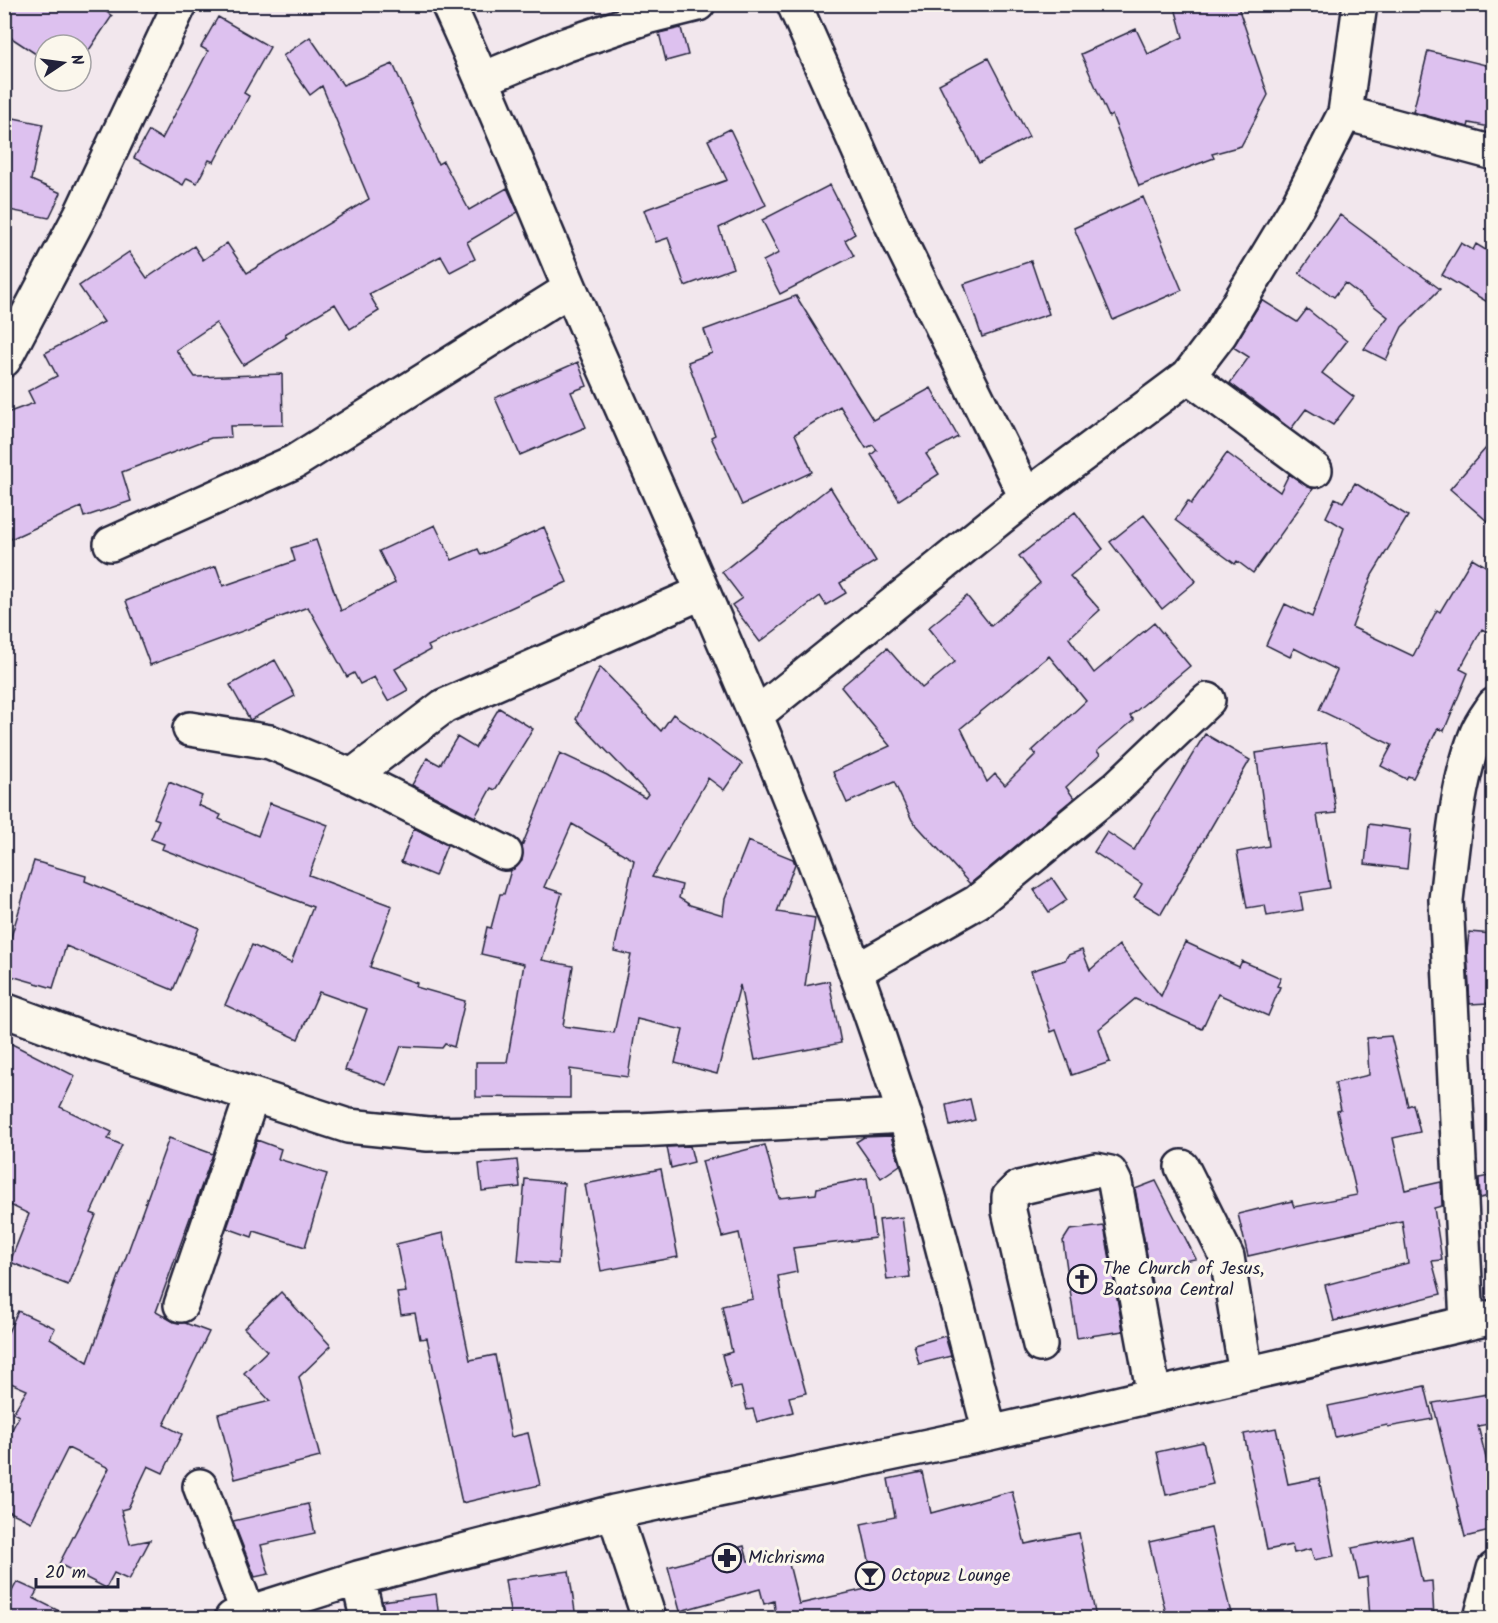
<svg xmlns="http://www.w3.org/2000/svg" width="1498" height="1623" font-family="Kalam,sans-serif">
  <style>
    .building { fill: #ddc1ef; stroke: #22223b; stroke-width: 1.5; fill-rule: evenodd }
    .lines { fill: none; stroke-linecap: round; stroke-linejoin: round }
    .minor-casing { stroke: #22223b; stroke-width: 38 }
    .minor { stroke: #fbf7ec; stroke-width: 33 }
    .labels { text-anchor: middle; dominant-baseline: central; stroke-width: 6; stroke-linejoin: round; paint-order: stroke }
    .poi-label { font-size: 18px; fill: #22223b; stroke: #fbf7ec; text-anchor: start }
  </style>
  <rect width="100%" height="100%" fill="#f2e7ed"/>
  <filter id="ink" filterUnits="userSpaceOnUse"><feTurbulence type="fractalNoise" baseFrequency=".0167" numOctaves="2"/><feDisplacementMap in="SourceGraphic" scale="12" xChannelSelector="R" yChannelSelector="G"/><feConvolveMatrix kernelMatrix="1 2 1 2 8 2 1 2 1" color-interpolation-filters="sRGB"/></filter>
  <g filter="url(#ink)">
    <path class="building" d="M4 4H95L112 16 81 62V45H45V60L4 33Z
      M1174 4H1237L1268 95 1241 146 1212 154 1214 158 1139 186 1112 115 1109 117 1081 54 1136 29 1148 54 1183 37Z
      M218 17 270 47 244 93 249 96 214 162 209 160 197 183 187 178 183 185 134 158 149 131 162 139 208 51 201 47Z
      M681 28 688 55 666 61 659 33Z
      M310 37 343 85 393 64 438 164 443 161 469 210 507 188 518 212 467 242 475 259 450 272 441 256 369 294 379 311 350 329 335 304 285 334 287 337 243 365 216 323 176 350 195 377 282 374 283 425 230 426 231 437 211 438 122 472 131 501 84 517 81 507 4 542V414L34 403 28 391 57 376 45 353 104 322 79 286 129 252 147 278 194 246 203 260 227 243 247 273 369 199 322 86 310 95 283 56Z
      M1428 51 1494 67V108L1489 127 1469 123 1468 127 1413 112Z
      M988 58 1029 137 979 163 939 84Z
      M4 116 43 124 31 180 61 193 49 218 4 209Z
      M730 129 766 205 719 228 733 268 685 286 668 238 656 242 644 210 727 180 708 140Z
      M830 185 855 234 845 240 854 256 780 294 763 261 779 253 762 220Z
      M1143 197 1182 290 1113 320 1074 228Z
      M1340 215 1440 289 1402 327 1386 360 1364 349 1388 317 1345 283 1334 297 1299 273Z
      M1461 243 1473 250 1476 244 1494 255V306L1442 275Z
      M1031 261 1049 314 982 337 964 284Z
      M796 296 873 420 931 388 958 437 926 454 939 474 899 500 871 455 877 450 873 445 866 448 840 406 795 434 812 472 742 505 711 437 715 435 688 362 712 353 704 330Z
      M1262 300 1297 322 1307 309 1347 341 1322 373 1354 397 1333 425 1306 409 1291 429 1230 383 1249 357 1233 347Z
      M578 362 587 386 571 392 586 427 520 455 495 398Z
      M1494 439V527L1450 489Z
      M1227 453 1280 492 1289 474 1313 489 1253 573 1237 561 1235 564 1175 520 1188 501 1191 504Z
      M1355 483 1408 516 1372 575 1352 627 1413 656 1437 610 1440 612 1472 558 1494 571V636L1482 629 1460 669 1468 673 1444 731 1438 728 1413 778 1408 776 1406 779 1381 766 1392 745 1319 710 1337 670 1294 648 1290 657 1266 645 1285 604 1312 617 1344 528 1326 517 1335 498 1343 502Z
      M830 487 876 561 840 583 846 593 826 605 820 596 760 642 732 605 742 598 722 572Z
      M1075 512 1103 549 1070 576 1100 610 1069 638 1094 673 1154 623 1190 666 1130 716 1134 720 1097 751 1100 755 1066 787 1074 798 970 884 912 820 894 782 847 803 833 772 890 746 841 687 887 648 922 688 955 662 928 628 967 596 991 626 1040 583 1019 556ZM1049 656 1086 701 1032 751 1036 754 1005 785 995 774 987 782 961 728Z
      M1144 515 1196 581 1162 609 1110 542Z
      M435 525 452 560 478 549 481 555 544 527 567 582 428 646 430 650 395 669 408 690 388 701 374 677 360 684 354 673 347 677 308 607 150 665 126 601 216 566 223 586 295 561 291 548 316 540 341 611 395 583 379 551Z
      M275 660 295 696 250 720 230 685Z
      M600 667 661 731 673 714 742 764 724 790 708 778 652 877 682 885 679 898 690 905 723 915 725 899 748 841 793 859 795 864 777 912 815 918 805 986 829 981 841 1043 755 1060 740 985 717 1074 675 1063 683 1030 637 1019 628 1077 570 1069V1098L476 1097V1062H507L524 964 481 954 487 927 491 928 500 894H504L511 870 522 861V846L560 753 607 775 645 798 648 794 576 719ZM572 824 634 860 614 951 631 955 614 1033 563 1026 573 966 542 960 562 893 544 887Z
      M499 708 533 729 495 790 491 788 475 817 412 785 427 758 440 765 457 737 475 748Z
      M1205 734 1250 760 1161 914 1134 898 1142 884 1094 852 1107 832 1134 850Z
      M1326 743 1336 813 1317 815 1330 888 1300 893 1303 910 1267 916 1265 905 1247 908 1237 852 1269 846 1256 753Z
      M169 782 202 796 198 805 221 815 219 819 258 836 270 803 328 825 309 875 392 906 370 967 417 983 416 987 465 1001 454 1047 445 1044 442 1048 401 1046 387 1085 345 1070 367 1009 319 992 298 1039 225 1005 252 945 291 963 313 907 162 849 164 844 151 839 159 820 154 818Z
      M1369 824 1411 830 1407 869 1365 864Z
      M414 828 447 845 435 876 401 862Z
      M34 861 86 876 85 881 199 928 173 990 66 946 53 988 4 974V960Z
      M1052 878 1067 900 1049 912 1034 890Z
      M1469 932 1493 934 1488 1003 1470 1004 1467 952Z
      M1185 942 1239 967 1242 961 1281 978 1277 986 1280 987 1268 1016 1218 994 1202 1029 1135 999 1099 1029 1110 1062 1072 1075 1056 1030 1051 1032 1031 971 1065 960 1068 955 1082 950 1090 970 1119 945 1161 996Z
      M1391 1036 1408 1106 1413 1104 1420 1132 1393 1138 1405 1190 1441 1182 1442 1206 1434 1208 1442 1260 1432 1261 1441 1294 1334 1321 1325 1285 1408 1263 1402 1221 1248 1256 1238 1214 1292 1201 1294 1207 1357 1195 1337 1111 1341 1110 1335 1083 1369 1075 1367 1038Z
      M4 1040 75 1076 60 1107 112 1132 108 1139 122 1145 91 1213 96 1215 68 1285 10 1262 29 1214 4 1202Z
      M970 1099 975 1120 950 1126 946 1105Z
      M891 1136 900 1165 881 1178 856 1142 864 1137Z
      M169 1138 213 1154 156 1312 174 1322 185 1323 209 1332 164 1425 182 1434 163 1473 148 1466 128 1508 121 1510 130 1544 150 1540 129 1580 114 1573 106 1588 59 1564 109 1468 68 1448 31 1522 4 1509V1445L19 1416 13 1413 27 1390 4 1380V1341L18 1311 55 1328 50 1338 88 1362Z
      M257 1140 281 1149 278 1159 327 1174 305 1247 254 1231 252 1237 227 1228Z
      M765 1145 779 1198 816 1194 817 1188 867 1178 875 1238 793 1248 797 1272 778 1276 785 1317 806 1393 789 1397 793 1412 757 1422 753 1409 747 1410 741 1387 731 1389 722 1355 732 1352 722 1306 753 1299 739 1233 722 1237 702 1161Z
      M690 1146 694 1162 671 1168 667 1147Z
      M517 1160 520 1187 482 1191 479 1164Z
      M661 1169 678 1257 601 1271 585 1184Z
      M1494 1175V1195L1480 1198 1479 1178Z
      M525 1179 564 1183 558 1264 518 1261Z
      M1156 1181 1196 1259 1149 1266 1135 1189Z
      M902 1217 910 1277 887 1280 879 1220Z
      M1104 1226 1123 1331 1077 1338 1063 1241 1070 1230Z
      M443 1233 470 1360 495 1355 511 1437 528 1433 540 1485 462 1503 427 1338 420 1339 415 1313 401 1315 397 1293 406 1292 396 1244Z
      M281 1292 331 1346 299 1377 320 1457 235 1479 218 1414 270 1401 244 1373 267 1351 244 1328Z
      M945 1336 951 1356 919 1364 914 1345Z
      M1425 1386 1433 1419 1388 1427 1387 1425 1335 1437 1328 1406Z
      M1494 1393V1423L1478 1426 1494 1490V1530L1465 1537 1433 1403Z
      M1276 1428 1288 1484 1319 1478 1334 1556 1314 1560 1311 1549 1294 1553 1292 1545 1267 1550 1244 1434Z
      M1203 1442 1213 1484 1166 1495 1157 1452Z
      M922 1472 931 1513 1012 1491 1025 1544 1079 1533 1096 1618H776L774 1601 764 1604 760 1589 680 1611 668 1567 744 1546 748 1561 786 1552 799 1604 875 1587 861 1524 895 1517 888 1479Z
      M308 1504 315 1533 261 1545 269 1574 255 1577 233 1521Z
      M1211 1528 1232 1618H1167L1149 1542Z
      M1412 1536 1422 1582 1432 1581 1434 1618H1370L1367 1577 1359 1579 1352 1548Z
      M569 1571 576 1618H511L505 1580Z
      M17 1582 37 1591 33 1598 73 1618H4V1606Z
      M436 1594 439 1618H385L382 1601Z"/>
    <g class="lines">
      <g class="minor-casing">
        <path id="minor" d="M448 4C503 123 550 245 603 365 712 611 823 857 904 1114 938 1218 962 1327 990 1433
          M794 4 892 225 1026 497
          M483 79 565 45 650 16 698 4
          M1345 113 1494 153
          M4 360 81 214 180 4
          M1188 376 1315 470
          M111 544 294 462 570 289
          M756 715 1026 497 1188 376 1220 334 1298 205 1345 113 1360 4
          M190 729 270 742 352 776 505 853
          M352 776 444 706 703 592
          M856 971 977 902 1117 787 1208 700
          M4 1010 96 1044 348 1126 428 1134 640 1130 905 1116
          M1182 1167 1227 1257 1246 1374
          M181 1305 252 1096
          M1467 1322 1446 900C1452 848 1457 782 1477 733 1481 723 1488 714 1494 705
          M1040 1345 1009 1211V1197L1018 1188 1096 1170 1110 1173 1115 1183 1154 1395
          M200 1486 248 1613
          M614 1512 649 1618
          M358 1578 367 1618
          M232 1618 358 1578 614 1512 990 1433 1494 1317
          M1481 1618 1494 1569"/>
      </g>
      <use href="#minor" class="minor"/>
    </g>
  </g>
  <defs>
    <g id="church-ring" transform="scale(1.5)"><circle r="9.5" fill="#fbf7ec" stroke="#22223b" stroke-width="1.5"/><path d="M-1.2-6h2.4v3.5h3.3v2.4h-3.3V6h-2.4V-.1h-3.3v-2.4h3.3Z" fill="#22223b"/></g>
    <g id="pharmacy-ring" transform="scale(1.5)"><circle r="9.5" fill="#fbf7ec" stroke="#22223b" stroke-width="1.5"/><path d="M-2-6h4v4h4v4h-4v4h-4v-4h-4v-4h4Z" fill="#22223b"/></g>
    <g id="bar-ring" transform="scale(1.5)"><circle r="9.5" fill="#fbf7ec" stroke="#22223b" stroke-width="1.5"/><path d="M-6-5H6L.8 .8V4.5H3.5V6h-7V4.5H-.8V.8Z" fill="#22223b"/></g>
  </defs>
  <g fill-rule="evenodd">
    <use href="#church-ring" x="1082" y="1279"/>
    <use href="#pharmacy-ring" x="727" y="1558"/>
    <use href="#bar-ring" x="870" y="1576"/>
  </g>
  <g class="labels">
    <g class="poi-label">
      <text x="1103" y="1269">The Church of Jesus,<tspan x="1103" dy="21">Baatsona Central</tspan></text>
      <text x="748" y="1558">Michrisma</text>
      <text x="891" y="1576">Octopuz Lounge</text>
    </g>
  </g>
  <rect width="1498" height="1623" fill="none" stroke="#fbf7ec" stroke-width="24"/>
  <rect x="12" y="12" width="1474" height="1599" fill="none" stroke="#22223b" stroke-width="2" filter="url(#ink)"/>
  <g transform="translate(63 63) rotate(77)"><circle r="28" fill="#fbf7ec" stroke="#a4a2a5" stroke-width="1.5"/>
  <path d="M0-4.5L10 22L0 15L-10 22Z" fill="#22223b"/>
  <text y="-9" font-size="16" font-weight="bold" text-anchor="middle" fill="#22223b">N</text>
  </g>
  <path d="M36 1578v9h82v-9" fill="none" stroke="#22223b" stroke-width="3"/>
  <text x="45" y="1578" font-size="18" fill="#22223b" stroke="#fbf7ec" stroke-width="4.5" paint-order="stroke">20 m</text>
</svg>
